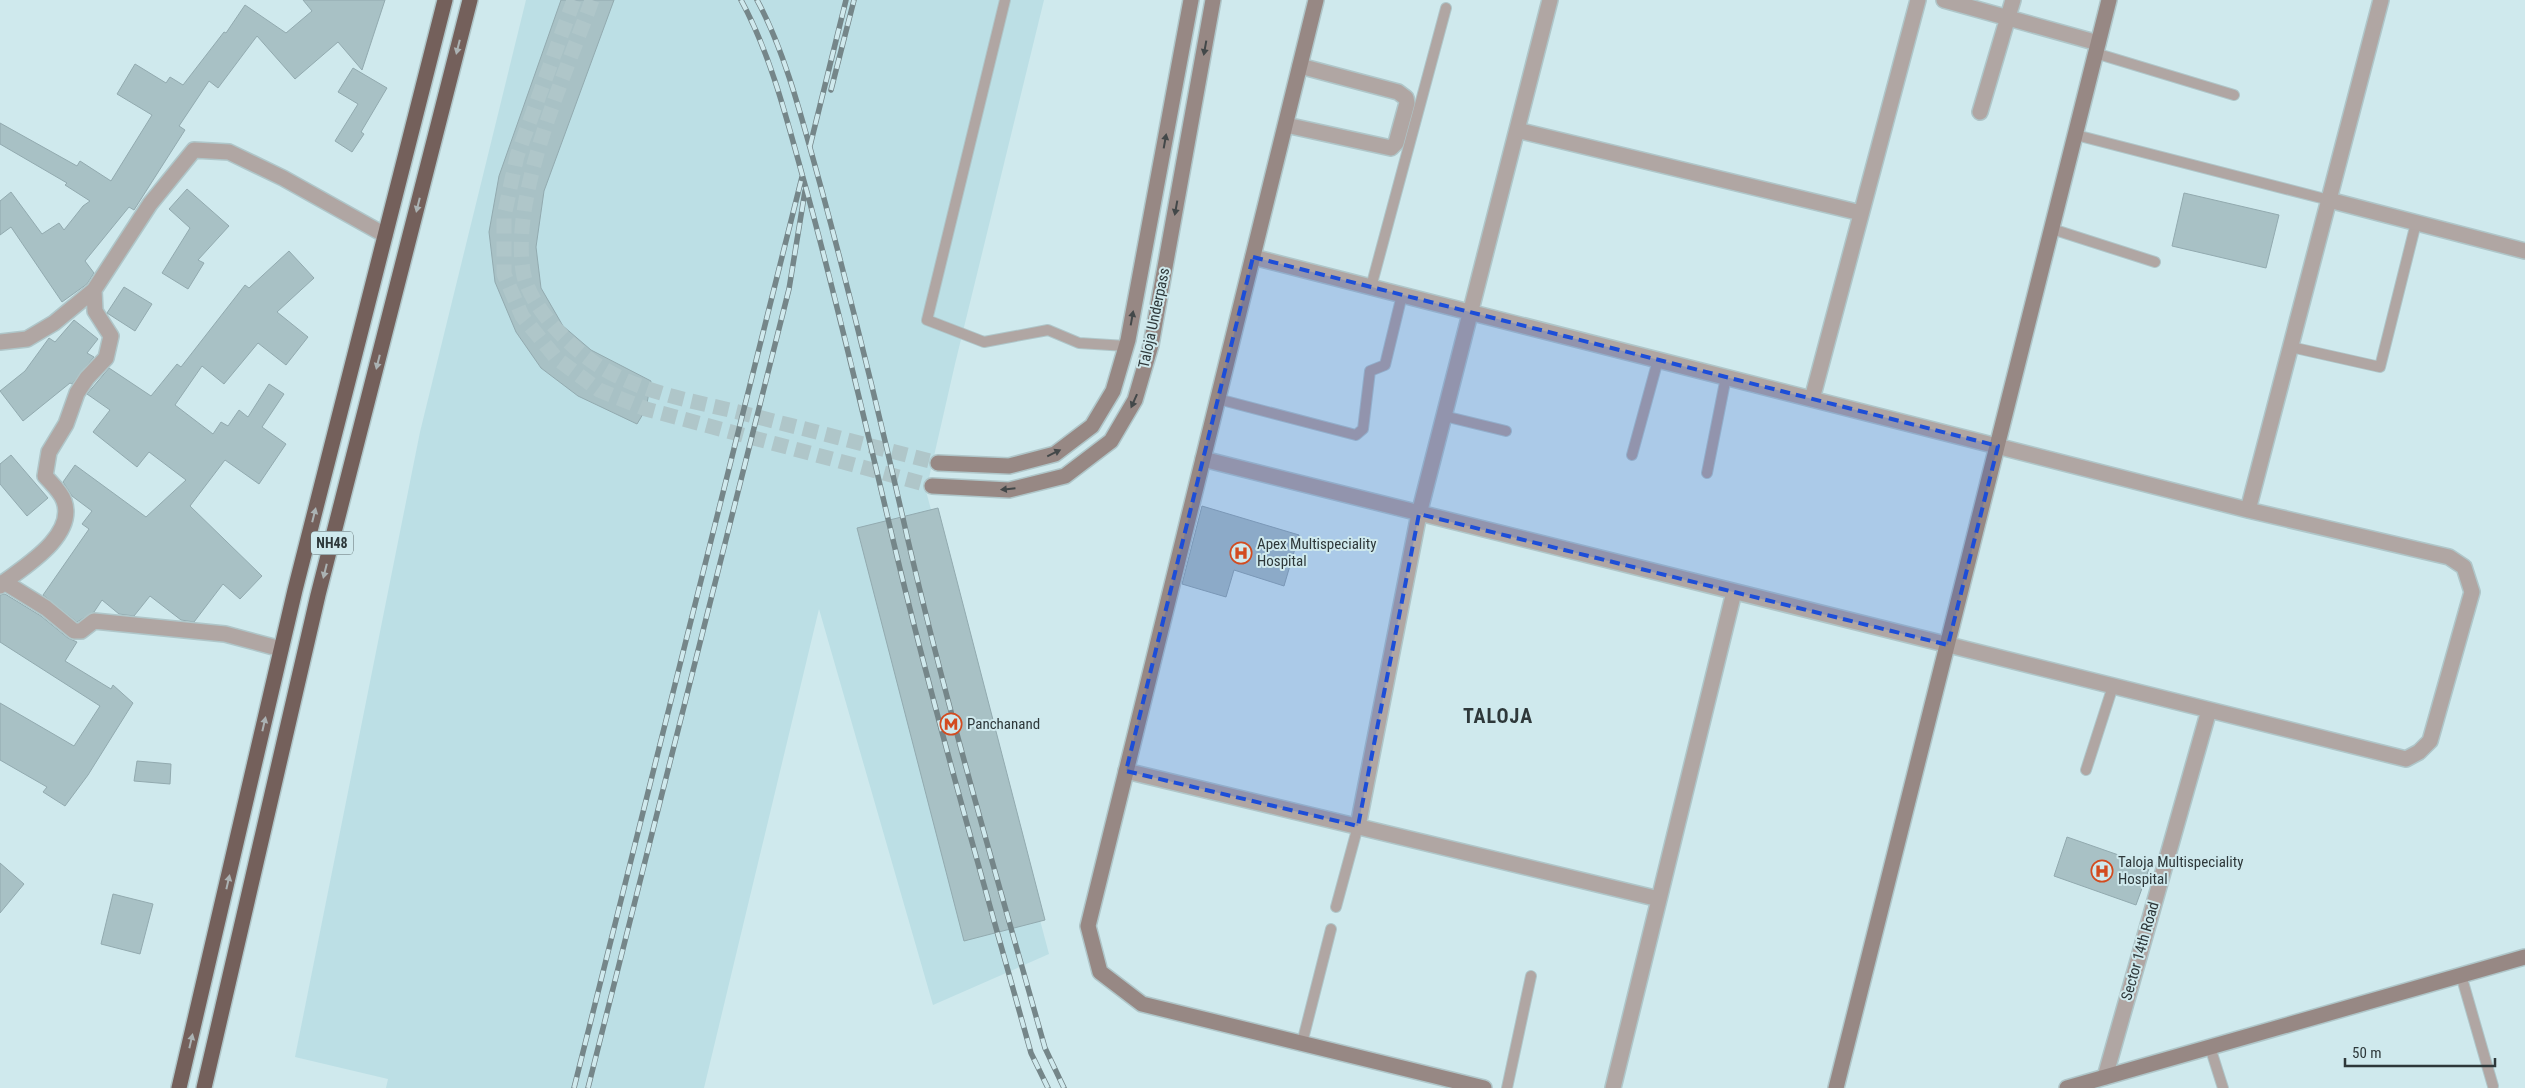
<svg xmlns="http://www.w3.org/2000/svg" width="2525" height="1088" font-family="'Roboto Condensed',sans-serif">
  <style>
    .built { fill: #bcdfe5 }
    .building { fill: #a8c1c5; stroke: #92aaaf }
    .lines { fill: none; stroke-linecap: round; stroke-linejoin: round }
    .secondary-tunnel { stroke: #afc6c9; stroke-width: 15; stroke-dasharray: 15 8; stroke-linecap: butt }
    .lane-casing { stroke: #afc6c9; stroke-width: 12 }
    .street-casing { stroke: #afc6c9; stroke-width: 18 }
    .secondary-casing { stroke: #afc6c9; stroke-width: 18 }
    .highway-casing { stroke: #afc6c9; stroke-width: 18 }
    .lane { stroke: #b0a6a3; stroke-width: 10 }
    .street { stroke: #b0a6a3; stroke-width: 15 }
    .secondary { stroke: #978884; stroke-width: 15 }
    .highway { stroke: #74605b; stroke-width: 15 }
    .rail-casing { stroke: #758689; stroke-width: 5.5 }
    .rail { stroke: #cfe9ed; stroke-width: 4; stroke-dasharray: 11; stroke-linecap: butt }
    .oneway { fill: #abb2b3 }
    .oneway2 { fill: #434849 }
    .marked { fill: #1d4ed8; fill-opacity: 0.2; stroke: #1d4ed8; stroke-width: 4; stroke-dasharray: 10 6; stroke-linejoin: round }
    .labels { text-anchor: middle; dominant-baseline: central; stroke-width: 4; stroke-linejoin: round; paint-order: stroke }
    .shield { fill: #cfe9ed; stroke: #5e6d70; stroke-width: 1 }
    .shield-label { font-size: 14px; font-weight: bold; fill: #2e383a }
    .street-label { font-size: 15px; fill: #2e383a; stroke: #cfe9ed }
    .poi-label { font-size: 15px; fill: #2e383a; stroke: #cfe9ed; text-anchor: start }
    .district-label { font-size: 20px; font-weight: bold; letter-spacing: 1px; fill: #2e383a; stroke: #cfe9ed }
  </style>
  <rect width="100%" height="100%" fill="#cfe9ed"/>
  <path class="built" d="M526 0H1044L955 364 926 491 1049 954 933 1005 819 609 704 1088H386L388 1079 295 1057 420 432Z"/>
  <path class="building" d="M303 0H385L362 70 338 42 295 79 257 36 218 88 209 81 179 126 185 130 134 210 129 207 85 261 94 273 87 284 62 302 11 227 0 235V201L11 192 42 234 59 223 64 230 83 206 90 201 65 185 67 183 0 144V123L77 166 80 161 111 181 152 115 117 94 135 64 166 83 170 77 183 85 224 32 226 33 245 5 286 33 312 11Z
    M561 0H614L544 191 536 247 541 288 563 326 591 350 651 381 646 409 637 424 578 396 541 368 516 332 495 282 489 232 499 176Z
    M353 68 387 88 361 132 364 134 352 152 335 141 358 104 338 92Z
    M187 189 229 226 198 260 204 263 188 289 162 273 190 228 169 209Z
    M2184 193 2279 215 2266 268 2172 246Z
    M289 251 314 278 277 312 308 337 286 365 258 343 224 384 202 366 175 405 213 434 221 422 228 426 239 410 248 417 269 384 284 394 262 427 286 444 259 484 225 460 190 506 262 576 240 599 223 584 194 622 181 620 150 596 134 616 119 614 102 600 94 612 77 622 43 595 89 529 82 524 92 511 72 496 63 482 75 465 146 517 186 480 149 452 137 467 93 432 110 410 87 394 109 368 151 396 177 364 181 367 245 285 249 288Z
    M124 287 152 304 135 331 107 313Z
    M74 320 98 339 87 353 94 357 72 384 70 383 23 421 0 391 25 371 49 338 55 342Z
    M11 455 48 498 27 516 0 484V464Z
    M1202 506 1299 535 1284 586 1234 570 1226 597 1182 584Z
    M938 508 1045 920 964 941 857 528Z
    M5 594 41 616 68 638 77 642 65 661 111 689 113 685 133 703 88 775 65 806 43 792 47 787 0 760V703L74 746 100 706 0 642V595Z
    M137 761 171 764 170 784 134 781Z
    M2067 837 2150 866 2136 905 2054 876Z
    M0 863 24 884 0 913Z
    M113 894 153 904 140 954 101 944Z"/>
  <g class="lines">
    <path class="secondary-tunnel" d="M574 0 517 156 504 216V274L522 316 556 358 599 390 646 409 932 486
      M592 0C565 76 511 192 523 271 528 306 574 352 604 369 644 393 693 401 738 412 805 429 871 446 938 463"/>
    <g class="lane-casing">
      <path id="lane" d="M1005 0 927 320 984 342 1048 330 1079 343 1126 346
        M2095 53 2234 95
        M2076 135 2329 200
        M2052 229 2155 262
        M1371 287 1446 8
        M2291 347 2380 367 2416 223
        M1218 399 1356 435 1363 429 1370 371 1385 365 1402 295
        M1444 416 1506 431
        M1632 455 1658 360
        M1707 473 1726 377
        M2086 770 2113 686
        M1336 907 1358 826
        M2461 975 2493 1086
        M1302 1043 1331 929
        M2210 1047 2223 1088
        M1507 1088 1531 976"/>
    </g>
    <g class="street-casing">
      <path id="street" d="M1944 0 2098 43
        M1980 112 2013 0
        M1286 125 1391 148 1396 143 1407 103 1406 98 1398 92 1300 66
        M1517 130 1861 213
        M2329 200 2525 251
        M0 342 27 339 54 323 94 290 150 204 194 150 229 152 283 178 385 235
        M1812 399 1918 0
        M1203 459 2406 759 2419 752 2430 741 2472 592 2464 567 2449 557 2248 510 1253 257
        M2248 510 2381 0
        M4 582C27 565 76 535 64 501 61 492 51 483 45 476L49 452 66 424 77 393 87 378 106 358 111 336 95 311 94 290
        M0 586 4 582 46 608 74 631H81L94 621 225 634 281 649
        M1126 771 1659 899
        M1358 826 1419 514 1550 0
        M2105 1077 2209 710
        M1613 1088 1734 592"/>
    </g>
    <g class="secondary-casing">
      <path id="secondary" d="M1316 0 1088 926 1100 972 1142 1004 1484 1088
        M938 463 1009 466 1055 454 1092 426 1113 391 1128 340 1191 0
        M932 486 1009 490 1065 476 1111 441 1135 400 1151 345 1213 0
        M1836 1088 2109 0
        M2067 1088 2525 957"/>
    </g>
    <g class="highway-casing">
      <path id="highway" d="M179 1088 295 590 445 0
        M204 1088 318 595 470 0"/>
    </g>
    <use href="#lane" class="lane"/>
    <use href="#street" class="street"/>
    <use href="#secondary" class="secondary"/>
    <use href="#highway" class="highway"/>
    <g class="rail-casing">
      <path id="rail" d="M741 0C773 59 789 128 807 192 839 309 866 426 894 544 935 715 984 884 1031 1053L1048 1088
        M757 0C787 55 805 131 822 191 853 306 881 421 907 536 947 708 997 878 1045 1048L1064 1088
        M831 90 854 0
        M810 146 846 0
        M574 1088 802 177
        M588 1088 789 289 805 191"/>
    </g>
    <use href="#rail" class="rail"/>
  </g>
  <defs><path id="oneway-solid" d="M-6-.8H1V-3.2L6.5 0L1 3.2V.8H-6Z" transform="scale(1.25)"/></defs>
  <g class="oneway">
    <use href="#oneway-solid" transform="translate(458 47) rotate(104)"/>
    <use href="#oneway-solid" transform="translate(418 205) rotate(104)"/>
    <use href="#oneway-solid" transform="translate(378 362) rotate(104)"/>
    <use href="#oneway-solid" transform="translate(314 515) rotate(-76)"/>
    <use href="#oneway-solid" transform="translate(325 571) rotate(104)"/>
    <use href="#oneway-solid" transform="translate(264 724) rotate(-77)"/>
    <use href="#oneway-solid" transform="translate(228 882) rotate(-77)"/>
    <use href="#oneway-solid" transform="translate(191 1041) rotate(-77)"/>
  </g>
  <g class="oneway2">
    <use href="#oneway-solid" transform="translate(1205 48) rotate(100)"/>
    <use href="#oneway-solid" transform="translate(1165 141) rotate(-80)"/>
    <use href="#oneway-solid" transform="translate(1176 208) rotate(100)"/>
    <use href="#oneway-solid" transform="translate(1132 318) rotate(-80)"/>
    <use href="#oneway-solid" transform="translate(1134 401) rotate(114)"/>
    <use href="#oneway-solid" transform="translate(1054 453) rotate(-26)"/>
    <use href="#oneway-solid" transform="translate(1008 489) rotate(174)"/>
  </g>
  <path class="marked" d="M1253 257 1998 446 1948 645 1419 514 1358 826 1126 771Z"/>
  <defs>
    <g id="hospital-ring" transform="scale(1.125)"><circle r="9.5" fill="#cfe9ed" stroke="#d34b1f" stroke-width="1.5"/><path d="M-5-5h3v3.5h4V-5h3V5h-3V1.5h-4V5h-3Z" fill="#d34b1f"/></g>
    <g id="metro-ring" transform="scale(1.125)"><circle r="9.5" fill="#cfe9ed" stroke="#d34b1f" stroke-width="1.5"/><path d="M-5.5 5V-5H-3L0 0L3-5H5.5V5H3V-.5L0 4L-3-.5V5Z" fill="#d34b1f"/></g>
  </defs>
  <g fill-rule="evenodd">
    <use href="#hospital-ring" x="1241" y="553"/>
    <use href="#metro-ring" x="951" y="724"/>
    <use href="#hospital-ring" x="2102" y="871"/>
  </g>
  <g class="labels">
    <rect class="shield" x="311" y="531.5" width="42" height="23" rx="4"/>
    <g class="shield-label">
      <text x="332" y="543">NH48</text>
    </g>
    <g class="street-label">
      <text transform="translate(1154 318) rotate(-78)">Taloja Underpass</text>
      <text transform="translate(2140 951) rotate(-74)">Sector 14th Road</text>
    </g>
    <g class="poi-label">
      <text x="1257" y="544">Apex Multispeciality<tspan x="1257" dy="17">Hospital</tspan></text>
      <text x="967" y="724">Panchanand</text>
      <text x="2118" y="862">Taloja Multispeciality<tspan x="2118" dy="17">Hospital</tspan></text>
    </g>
    <g class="district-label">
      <text x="1498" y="716">TALOJA</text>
    </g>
  </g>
  <path d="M2345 1058v8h150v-8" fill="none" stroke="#2e383a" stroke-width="2.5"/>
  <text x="2352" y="1058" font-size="15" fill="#2e383a" stroke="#cfe9ed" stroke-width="4" paint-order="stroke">50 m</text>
</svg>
